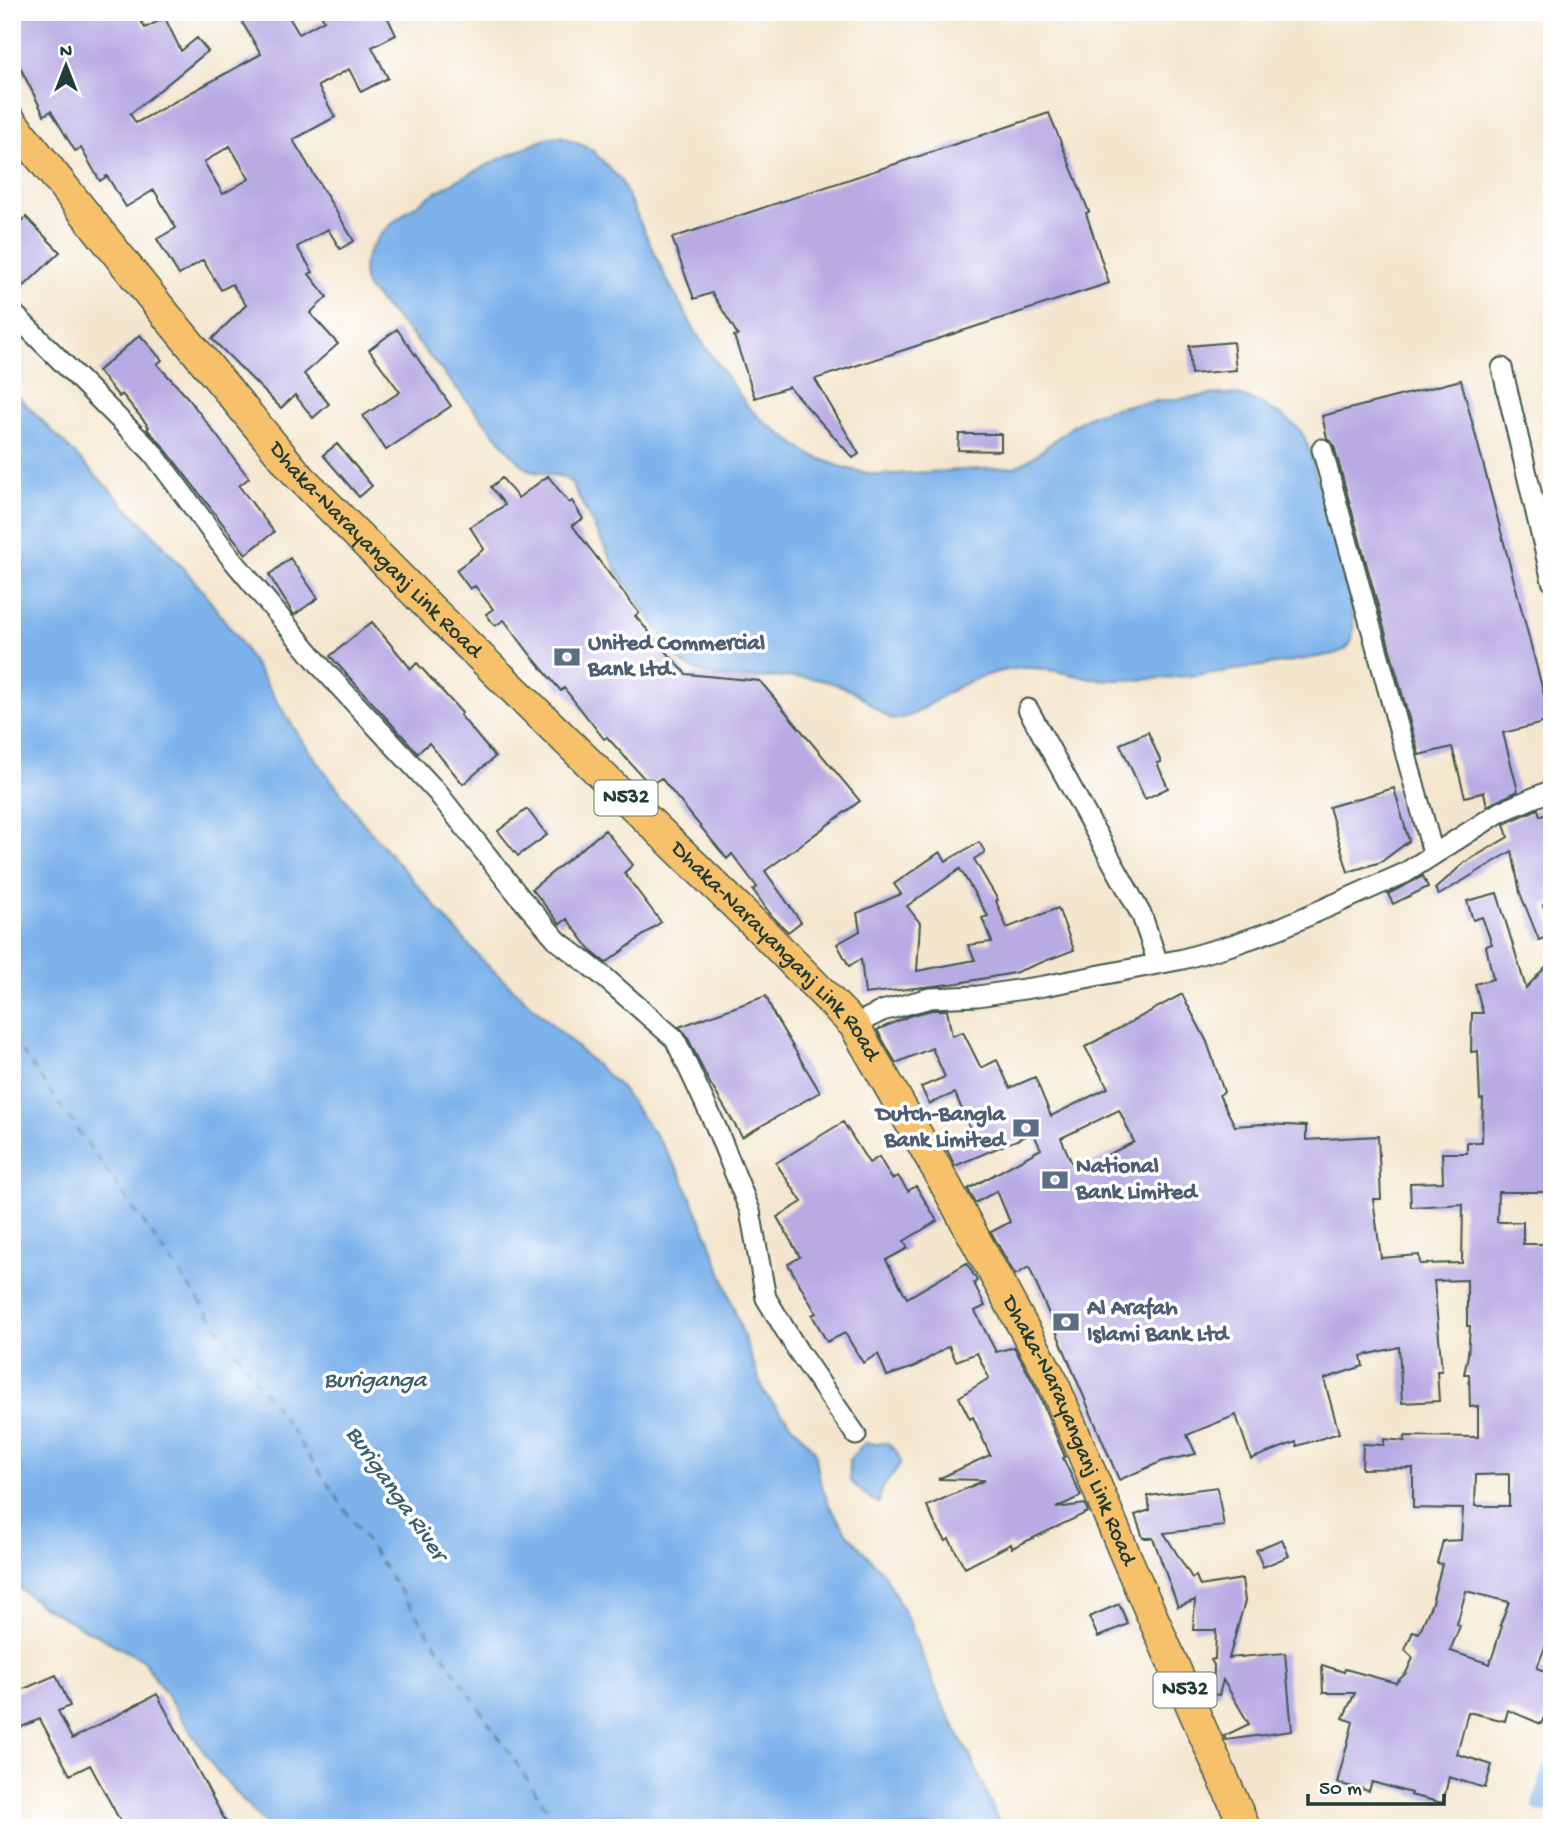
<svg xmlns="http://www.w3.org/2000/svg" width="1564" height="1840" font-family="'Gochi Hand',sans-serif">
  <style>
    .water { fill: #7db2eb; stroke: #4e7890; stroke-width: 2 }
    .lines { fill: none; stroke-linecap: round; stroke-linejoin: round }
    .canal { stroke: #7db2eb; stroke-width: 19 }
    .ferry { stroke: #3b606b; stroke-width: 2; stroke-dasharray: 9 7; stroke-linecap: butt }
    .building { fill: #b8abe4; fill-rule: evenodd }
    .minor-casing { stroke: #3f564b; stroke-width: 23 }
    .highway-casing { stroke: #3f564b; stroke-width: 33 }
    .minor { stroke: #fff; stroke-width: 19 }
    .highway { stroke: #f6c16b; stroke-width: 30 }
    .labels { text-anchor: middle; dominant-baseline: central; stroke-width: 7; stroke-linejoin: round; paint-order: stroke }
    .shield { fill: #fff; stroke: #627771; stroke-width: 2 }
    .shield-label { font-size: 21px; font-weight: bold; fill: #1f3d34 }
    .street-label { font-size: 23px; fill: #1f3d34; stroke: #fff }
    .service-label { font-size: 23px; font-weight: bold; fill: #4e5e75; stroke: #fff; text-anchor: start }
    .water-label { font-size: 24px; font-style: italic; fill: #3b606b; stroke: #fff }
  </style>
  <rect width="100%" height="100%" fill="#fff"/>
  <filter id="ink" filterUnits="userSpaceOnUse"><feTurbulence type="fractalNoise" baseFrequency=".0143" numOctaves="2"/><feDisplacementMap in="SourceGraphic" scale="14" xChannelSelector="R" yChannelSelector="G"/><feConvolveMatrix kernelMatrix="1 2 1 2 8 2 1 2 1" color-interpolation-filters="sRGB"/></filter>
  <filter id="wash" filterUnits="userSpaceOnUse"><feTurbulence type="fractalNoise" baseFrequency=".00686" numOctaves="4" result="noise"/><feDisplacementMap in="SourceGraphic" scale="28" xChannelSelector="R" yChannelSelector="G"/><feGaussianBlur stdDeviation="1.57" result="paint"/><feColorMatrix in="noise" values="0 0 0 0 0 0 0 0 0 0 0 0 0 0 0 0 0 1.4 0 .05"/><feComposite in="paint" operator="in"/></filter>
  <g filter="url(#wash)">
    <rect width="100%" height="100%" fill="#f4e6ce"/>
    <path class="water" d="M561 136 591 149 620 179 666 278 698 336 749 408 767 424 811 455 844 468 877 475 1014 467C1039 458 1061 431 1086 418 1112 403 1177 400 1209 395 1220 394 1230 393 1241 396 1257 400 1296 421 1303 435 1310 447 1312 463 1316 476 1325 506 1363 617 1351 642 1348 649 1342 651 1335 654 1262 666 1188 680 1114 680 1080 680 1047 664 1014 669 991 672 969 680 949 692 930 703 916 717 893 720 878 713 868 700 854 692 840 685 823 679 808 678 769 674 708 688 678 659L616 569 572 484 564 477 530 471 515 458 415 339 367 288C337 223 505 157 550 137Z
      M12 390 159 540 202 590 237 637 301 739 364 824 481 959 620 1087 657 1137 681 1175 710 1241 764 1393 815 1451 820 1481 829 1505 846 1532 885 1575 909 1622 939 1697 975 1766 1001 1828H268L216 1770 143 1660 40 1605 12 1582Z
      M865 1443H888L897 1452 901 1463 881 1490 879 1503 869 1498 850 1481 849 1460Z"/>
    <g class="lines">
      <path class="canal" d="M1542 1803 1552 1771"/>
      <path class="ferry" d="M12 1038 288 1425 560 1828"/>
    </g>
    <g id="blocks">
      <path class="building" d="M12 12H136L145 28 165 18 181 51 197 38 208 51 130 114 136 123 261 54 242 22 259 12H286L299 34 324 20 320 12H385L396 35 372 47 388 78 361 92 349 69 318 86 335 117 293 140 354 241 340 249 328 229 297 247 313 272 309 274 327 297 310 313 338 344 304 374 329 404 313 418 295 395 281 408 212 339 246 305 232 284 221 290 203 260 179 275 157 239 176 228 154 190 126 207 107 176 100 181 81 148 75 151 51 111 44 115 12 51ZM230 146 249 179 223 194 204 162Z
        M1049 113 1089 212 1086 213 1109 283 815 379 859 454 853 458 789 387 755 398 734 336 738 335 712 293 694 299 672 238Z
        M26 217 60 252 20 290 12 282V230Z
        M397 329 451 406 386 450 363 416 400 392 369 350Z
        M140 335 162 360 157 364 188 398 249 478 239 486 274 532 246 554 162 445 147 429 149 427 122 394 119 397 98 371Z
        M1233 342 1236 370 1191 374 1189 346Z
        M1461 380 1551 721 1503 733 1518 791 1487 806 1484 792 1465 797 1452 747 1419 755 1334 446 1327 438 1322 416Z
        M959 434H1001V451L958 450Z
        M337 444 372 486 359 497 323 455Z
        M548 476 569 503 572 501 583 519 572 525 639 613 635 616 686 674 760 681 860 801 765 871 801 922 788 932 772 916 753 890 757 887 732 854 727 859 661 778 650 785 607 737 604 739 564 688 561 691 533 658 504 620 495 626 486 614 493 609 475 586 470 589 456 570 484 549 470 527 505 505 491 487 502 478 518 498Z
        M290 558 318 598 294 615 269 575Z
        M372 622 411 669 417 663 462 713 460 715 495 757 463 784 429 743 418 753 330 656Z
        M1148 732 1161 762 1157 763 1168 788 1145 799 1120 744Z
        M1394 788 1409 841 1381 862 1348 872 1329 807Z
        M527 809 547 835 518 856 498 831Z
        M1538 809 1540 816 1552 813V902L1543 905 1552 927V935L1539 940 1520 893 1512 851 1439 895 1435 889 1464 863 1508 837 1504 824Z
        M605 830 633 865 624 873 661 922 606 963 592 952 567 919 560 924 532 889Z
        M979 842 985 852 974 859 998 900 996 901 1007 928 1058 908 1074 950 1014 973 958 983 865 994 861 959 849 966 837 944 860 931 857 913 901 894 894 884 940 852 946 861ZM960 869 988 916 982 918 992 942 968 945 975 960 917 971 920 923 907 906Z
        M1423 876 1428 887 1393 904 1388 894Z
        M1497 893 1526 988 1552 960V1192H1498L1497 1222H1523V1244H1552V1628L1537 1668 1552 1675V1701L1541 1724 1508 1710 1505 1721 1468 1712 1457 1754 1492 1765 1485 1788 1449 1777 1443 1803 1410 1795 1411 1793 1372 1782 1369 1791 1337 1783 1353 1722 1343 1718 1355 1693H1323L1322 1665 1344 1672 1345 1669 1396 1683 1406 1673 1413 1658 1405 1650 1413 1631 1419 1633 1432 1603 1442 1564 1437 1563 1443 1541 1461 1540 1463 1509 1413 1508V1468L1362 1469 1363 1444 1384 1445V1439L1405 1441V1436L1478 1437V1406L1470 1407 1469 1374H1464L1468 1355 1470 1326H1467V1280L1434 1281 1442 1371H1437L1439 1401 1402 1403 1399 1347 1361 1356 1363 1366 1324 1379 1339 1433 1297 1446 1296 1442 1251 1459 1236 1415 1187 1435 1196 1454 1163 1461 1119 1480 1029 1267 1015 1275 991 1232 1010 1222 997 1191 975 1203 968 1189 1041 1149 1033 1133 955 1166 947 1150 974 1138 955 1093 929 1104 921 1087 945 1077 932 1048 896 1063 877 1030 909 1016 932 1010H947L952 1036 963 1032 981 1068 997 1060 1010 1088 1035 1077 1051 1116 1108 1088 1085 1047 1182 994 1207 1042 1224 1092 1219 1095 1235 1126 1263 1124 1306 1126V1140L1378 1136 1381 1199H1373L1381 1258 1419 1255 1420 1264 1462 1263 1463 1204 1411 1207 1410 1183 1443 1182 1442 1153H1467V1142H1482L1483 1099 1480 1100 1478 1051 1471 1052 1472 1013H1483L1475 984 1493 979 1486 946 1492 944 1482 917 1473 920 1467 901ZM1119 1110 1134 1142 1075 1171 1061 1138ZM1509 1474V1506H1475L1476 1475ZM1466 1591 1509 1602 1500 1625 1502 1626 1490 1664 1450 1651 1460 1626 1457 1624Z
        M766 996 774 1015 820 1092 742 1137 707 1078 686 1034 679 1027Z
        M843 1122 869 1163 879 1157 892 1179 898 1176 908 1191 916 1186 937 1221 904 1241 908 1248 886 1260 907 1298 967 1263 977 1281 974 1283 985 1306 975 1311 996 1352 1014 1347 1037 1390 1059 1443 1065 1457 1063 1458 1081 1496 1056 1508 1085 1504 1088 1512 1012 1548 1011 1544 965 1568 949 1539 946 1541 935 1524 927 1506 985 1480 938 1479 990 1455 973 1417 970 1419 959 1397 989 1378 977 1353 956 1361 949 1346 914 1367 887 1376 878 1354 863 1363 845 1333 827 1342 812 1315 816 1313 788 1264 800 1257 777 1217 802 1202 776 1163Z
        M1217 1487 1224 1526 1164 1533 1192 1578 1196 1576 1200 1586 1242 1579 1245 1601 1229 1658 1285 1653 1292 1731 1226 1740 1224 1736 1249 1724 1223 1680 1219 1695 1213 1694 1214 1665 1211 1660 1215 1659 1216 1630H1193L1195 1600 1178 1607 1153 1538H1143L1135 1515 1150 1510 1148 1496Z
        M1282 1539 1289 1556 1263 1567 1256 1550Z
        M1119 1604 1128 1624 1098 1637 1089 1617Z
        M56 1675 70 1706 58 1711 72 1739 157 1694 229 1828H124L90 1765 70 1775 40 1719 19 1728 12 1713V1694Z"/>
    </g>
  </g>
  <g filter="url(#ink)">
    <use href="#blocks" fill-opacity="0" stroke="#3f564b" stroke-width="2"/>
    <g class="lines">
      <g class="minor-casing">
        <path id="minor" d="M12 312 152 452 231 558 324 670 437 792 519 896 558 941 603 976 675 1039 716 1127 750 1211 766 1298 798 1351 856 1435
          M1502 368 1552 581
          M1322 449 1433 853
          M1028 709 1142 916 1158 963
          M854 1025 882 1011 930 998 978 996 1044 986 1183 959 1232 945 1278 929 1405 873 1500 812 1552 790"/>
      </g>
      <g class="highway-casing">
        <g id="highway">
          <path id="s1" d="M12 122 161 309 297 474 430 608 767 936 854 1025 938 1171 1053 1382 1124 1552 1245 1828"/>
        </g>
      </g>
      <use href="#minor" class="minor"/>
      <use href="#highway" class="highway"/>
    </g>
  </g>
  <defs>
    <g id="bank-bare" transform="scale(2.1)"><path d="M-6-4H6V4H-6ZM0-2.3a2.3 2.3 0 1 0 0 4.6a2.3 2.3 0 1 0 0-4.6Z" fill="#5c6f8a" stroke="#fff" stroke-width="2.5" paint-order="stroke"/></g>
  </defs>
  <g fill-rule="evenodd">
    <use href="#bank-bare" x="567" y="657"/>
    <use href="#bank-bare" x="1026" y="1128"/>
    <use href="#bank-bare" x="1055" y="1180"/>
    <use href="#bank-bare" x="1066" y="1322"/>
  </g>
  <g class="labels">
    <g class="shield">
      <rect x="594.5" y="780.5" width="63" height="35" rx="5"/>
      <rect x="1153.5" y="1672.5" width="63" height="35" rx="5"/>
    </g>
    <g class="shield-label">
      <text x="626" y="798">N532</text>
      <text x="1185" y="1690">N532</text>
    </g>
    <g class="street-label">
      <text stroke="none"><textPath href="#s1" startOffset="562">Dhaka-Narayanganj Link Road</textPath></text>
      <text stroke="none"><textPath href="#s1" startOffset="1129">Dhaka-Narayanganj Link Road</textPath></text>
      <text stroke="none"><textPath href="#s1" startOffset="1696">Dhaka-Narayanganj Link Road</textPath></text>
    </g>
    <g class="service-label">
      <text x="588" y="644">United Commercial<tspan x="588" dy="26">Bank Ltd.</tspan></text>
      <text x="1005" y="1115" text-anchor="end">Dutch-Bangla<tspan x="1005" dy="26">Bank Limited</tspan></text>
      <text x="1076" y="1167">National<tspan x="1076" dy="26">Bank Limited</tspan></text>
      <text x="1087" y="1309">Al Arafah<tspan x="1087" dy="26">Islami Bank Ltd</tspan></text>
    </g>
    <g class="water-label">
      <text x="375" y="1381">Buriganga</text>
      <text transform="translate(395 1494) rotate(55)">Buriganga River</text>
    </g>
  </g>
  <rect width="1564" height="1840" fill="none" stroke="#fff" stroke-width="42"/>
  <g transform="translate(66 66)" stroke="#ffffff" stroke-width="5" paint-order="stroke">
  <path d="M0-5L12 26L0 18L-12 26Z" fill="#1f3d34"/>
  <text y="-10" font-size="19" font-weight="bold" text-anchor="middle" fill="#1f3d34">N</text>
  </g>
  <path d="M1308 1794v10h136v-10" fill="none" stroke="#1f3d34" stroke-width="3.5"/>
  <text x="1319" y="1794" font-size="21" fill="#1f3d34" stroke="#ffffff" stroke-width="5" paint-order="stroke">50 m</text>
</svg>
